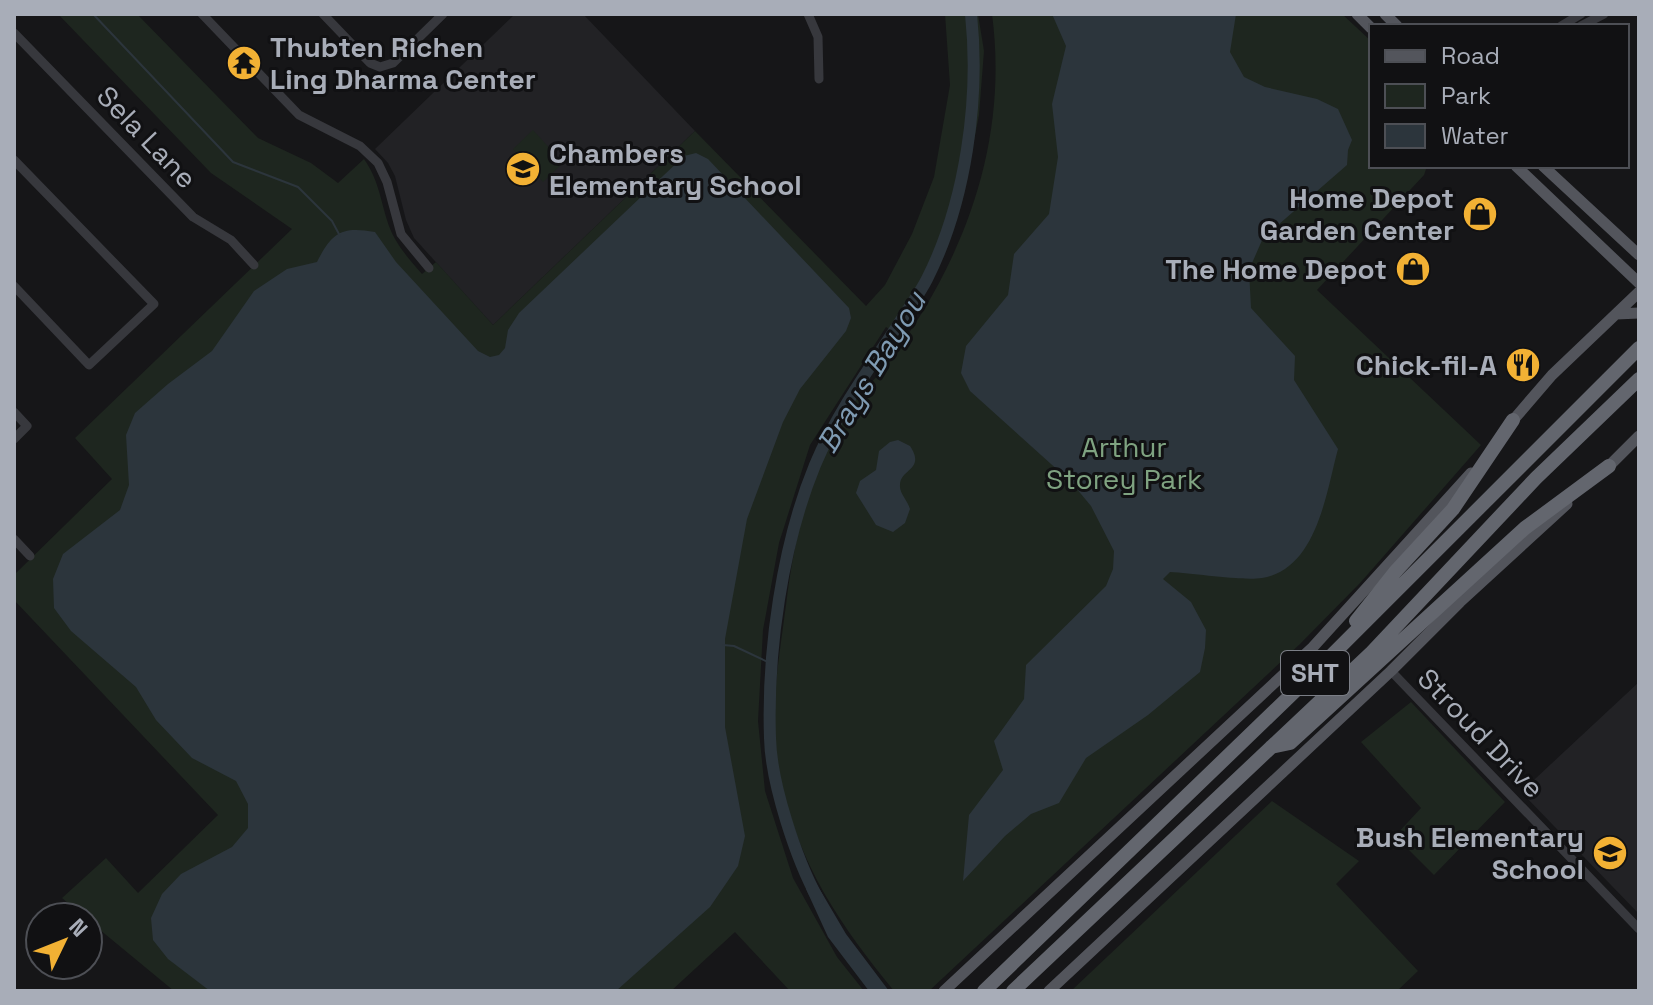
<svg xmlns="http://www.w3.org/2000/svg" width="1653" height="1005" font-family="'Space Grotesk',sans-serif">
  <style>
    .built { fill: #222225 }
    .green { fill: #1e261f }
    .water { fill: #2c353c }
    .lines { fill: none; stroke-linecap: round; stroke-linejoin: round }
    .stream { stroke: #2c353c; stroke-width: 2 }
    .river { stroke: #2c353c; stroke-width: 12 }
    .minor { stroke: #37383d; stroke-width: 9 }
    .major { stroke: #53555c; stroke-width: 11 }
    .highway { stroke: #63666e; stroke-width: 14 }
    .labels { text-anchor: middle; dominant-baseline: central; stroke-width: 6; stroke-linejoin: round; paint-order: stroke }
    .shield { fill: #111113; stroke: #7b7e86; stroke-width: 2 }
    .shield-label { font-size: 26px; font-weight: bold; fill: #a8adb8 }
    .poi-label { font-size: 28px; font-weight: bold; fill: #a8adb8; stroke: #111113; text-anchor: end }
    .street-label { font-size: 28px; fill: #a8adb8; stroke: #111113 }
    .park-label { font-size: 28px; fill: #7fa381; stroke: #111113 }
    .water-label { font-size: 30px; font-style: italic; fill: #7f9bb3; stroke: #111113 }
  </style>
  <rect width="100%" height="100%" fill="#161618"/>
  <path class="built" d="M515 14H583L695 131 493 325 414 238 406 220 395 176 388 163 375 149Z
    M1639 682V914L1521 792Z"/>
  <path class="green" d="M58 14H137L258 138 311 163 338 183 364 159C378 179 380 197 387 220 393 241 407 257 422 274L436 262 493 325 695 131 866 306 885 285 912 234 934 177 950 85 945 14H978L984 51 979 115 962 202 929 280 895 333 886 327 810 445 779 543 763 630 758 721 765 791 793 878 837 957 864 991H790L735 932 671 991H174L88 920V917H84L62 898 106 858 138 893 218 815 14 600V575L112 479 75 438 292 229 211 173Z
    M992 14H1342L1371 41V166H1427L1424 175 1317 290 1481 445 1361 582 1300 644 929 991H894C841 926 798 864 781 780 778 766 773 751 773 738 773 694 780 649 786 605 794 539 809 472 844 415 855 397 874 382 887 364 964 262 1009 143 992 14Z
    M533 130 563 163 543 182 513 149Z
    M1411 702 1505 802 1434 875 1395 836 1421 808 1361 742Z
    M1272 801 1359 861 1336 884 1418 971 1397 991H1071Z"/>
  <path class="water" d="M1052 14H1236L1230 52 1244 77 1265 87 1317 99 1338 109 1352 140 1348 150 1347 165 1263 238 1249 270 1251 308 1295 356 1294 380 1338 449C1326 493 1317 569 1262 578 1240 581 1194 573 1170 572L1163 579 1191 602 1206 630 1205 648 1200 672 1148 715 1086 758 1059 803 1031 814 1005 836 963 881 969 815 1003 770 994 741 1024 699 1026 665 1106 586 1113 569 1114 551 1091 506 1071 482 970 391 961 373 966 346 1008 295 1014 254 1049 214 1058 157 1052 104 1066 46Z
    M696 153 708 159 849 308 851 318 846 331 800 389 783 422 747 519 725 639V727L745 836 738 866 710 907 616 991H210L168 959 153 940 151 918 162 894 181 874 232 847 248 828V804L236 781 192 758 156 720 136 687 71 631 54 608 53 579 63 554 120 510 129 485 126 435 135 413 168 384 212 351 254 291 287 269 317 262C332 232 342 226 375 232L396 262 478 351 490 357 499 355 505 348 508 330 519 313 684 156Z
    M898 440 910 446C926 470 900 469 900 485 899 493 908 501 910 509L905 523 893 532 876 525 856 493 860 481 876 470 879 451 890 442Z
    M816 883 846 934 889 991H869L828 937 806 889Z"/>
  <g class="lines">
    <path class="stream" d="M93 14 233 162 298 187 332 221 340 236
      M723 645 734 646 772 664"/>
    <path class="river" d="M818 899C796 859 771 783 770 738 767 652 782 545 815 465 836 415 868 370 898 325 907 310 919 295 927 279 966 202 980 99 971 14"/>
    <path class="minor" d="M202 14 299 115 360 146 378 163 387 182 401 234 429 268
      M323 14 370 63 380 67 393 63 443 14
      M808 14 818 37 819 79
      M1561 26 1581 14
      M1581 26 1604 14
      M14 33 193 217 231 240 254 265
      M14 160 154 304 89 365 14 286
      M14 412 27 426 14 439
      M14 539 30 556
      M1391 671 1639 929"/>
    <path class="major" d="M1357 14 1371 28
      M1385 14 1397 26
      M1516 166 1639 283
      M1543 166 1639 255
      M1616 314 1639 313
      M1509 425 1552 375 1639 292
      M1604 471 1639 436
      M944 991 1313 647 1471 473
      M1049 991 1391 671 1460 602 1567 504"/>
    <path class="highway" d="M1356 621 1395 572 1453 509 1513 420
      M1271 747 1290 743 1525 528 1609 466
      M984 991 1319 668 1639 348
      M1013 991 1372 652 1536 478 1639 379"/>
  </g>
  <defs>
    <g id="temple-disc" transform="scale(1.8)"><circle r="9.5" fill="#f2b134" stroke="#111113"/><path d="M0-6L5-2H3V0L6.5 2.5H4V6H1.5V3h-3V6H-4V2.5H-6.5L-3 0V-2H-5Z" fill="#111"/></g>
    <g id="school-disc" transform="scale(1.8)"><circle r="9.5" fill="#f2b134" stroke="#111113"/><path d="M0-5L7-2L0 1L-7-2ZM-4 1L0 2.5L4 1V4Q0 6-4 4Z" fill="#111"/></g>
    <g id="shop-disc" transform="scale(1.8)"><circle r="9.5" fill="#f2b134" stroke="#111113"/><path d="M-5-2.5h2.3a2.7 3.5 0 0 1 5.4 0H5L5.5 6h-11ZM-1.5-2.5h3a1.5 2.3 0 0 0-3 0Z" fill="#111"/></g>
    <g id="restaurant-disc" transform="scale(1.8)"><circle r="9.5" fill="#f2b134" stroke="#111113"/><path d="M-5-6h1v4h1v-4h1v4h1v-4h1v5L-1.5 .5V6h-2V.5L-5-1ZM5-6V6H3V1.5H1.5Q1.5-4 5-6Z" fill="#111"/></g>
  </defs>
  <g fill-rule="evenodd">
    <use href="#temple-disc" x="244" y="63"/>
    <use href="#school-disc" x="523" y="169"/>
    <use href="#shop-disc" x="1480" y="214"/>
    <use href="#shop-disc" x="1413" y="269"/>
    <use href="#restaurant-disc" x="1523" y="365"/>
    <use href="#school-disc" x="1610" y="853"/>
  </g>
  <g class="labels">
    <rect class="shield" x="1281" y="651" width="68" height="44" rx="6"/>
    <g class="shield-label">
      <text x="1315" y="673">SHT</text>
    </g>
    <g class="poi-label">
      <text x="270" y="47" text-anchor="start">Thubten Richen<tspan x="270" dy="32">Ling Dharma Center</tspan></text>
      <text x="549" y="153" text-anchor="start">Chambers<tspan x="549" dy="32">Elementary School</tspan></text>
      <text x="1454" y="198">Home Depot<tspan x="1454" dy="32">Garden Center</tspan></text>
      <text x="1387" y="269">The Home Depot</text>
      <text x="1497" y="365">Chick-fil-A</text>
      <text x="1584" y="837">Bush Elementary<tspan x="1584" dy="32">School</tspan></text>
    </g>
    <g class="street-label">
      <text transform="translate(147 137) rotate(46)">Sela Lane</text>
      <text transform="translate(1481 733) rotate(46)">Stroud Drive</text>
    </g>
    <g class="park-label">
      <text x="1124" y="447">Arthur<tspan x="1124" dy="32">Storey Park</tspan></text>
    </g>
    <g class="water-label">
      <text transform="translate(871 372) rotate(-59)">Brays Bayou</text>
    </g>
  </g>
  <rect width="1653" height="1005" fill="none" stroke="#a8adb8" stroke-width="32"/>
  <rect x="1369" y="24" width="260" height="144" fill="#111113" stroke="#4d4f55" stroke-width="2"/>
  <rect x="1385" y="50" width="40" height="12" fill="#53555c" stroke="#4d4f55" stroke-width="2"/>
  <text x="1441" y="64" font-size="24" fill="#a8adb8">Road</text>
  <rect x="1385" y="84" width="40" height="24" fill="#1e261f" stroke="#4d4f55" stroke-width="2"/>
  <text x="1441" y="104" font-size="24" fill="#a8adb8">Park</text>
  <rect x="1385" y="124" width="40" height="24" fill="#2c353c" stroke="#4d4f55" stroke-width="2"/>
  <text x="1441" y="144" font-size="24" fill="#a8adb8">Water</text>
  <g transform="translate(64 941) rotate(47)"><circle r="38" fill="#111113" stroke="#4d4f55" stroke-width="2"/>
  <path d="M0-6L14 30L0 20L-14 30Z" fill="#f2b134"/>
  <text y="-12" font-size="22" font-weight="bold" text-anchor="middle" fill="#a8adb8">N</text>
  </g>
</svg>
